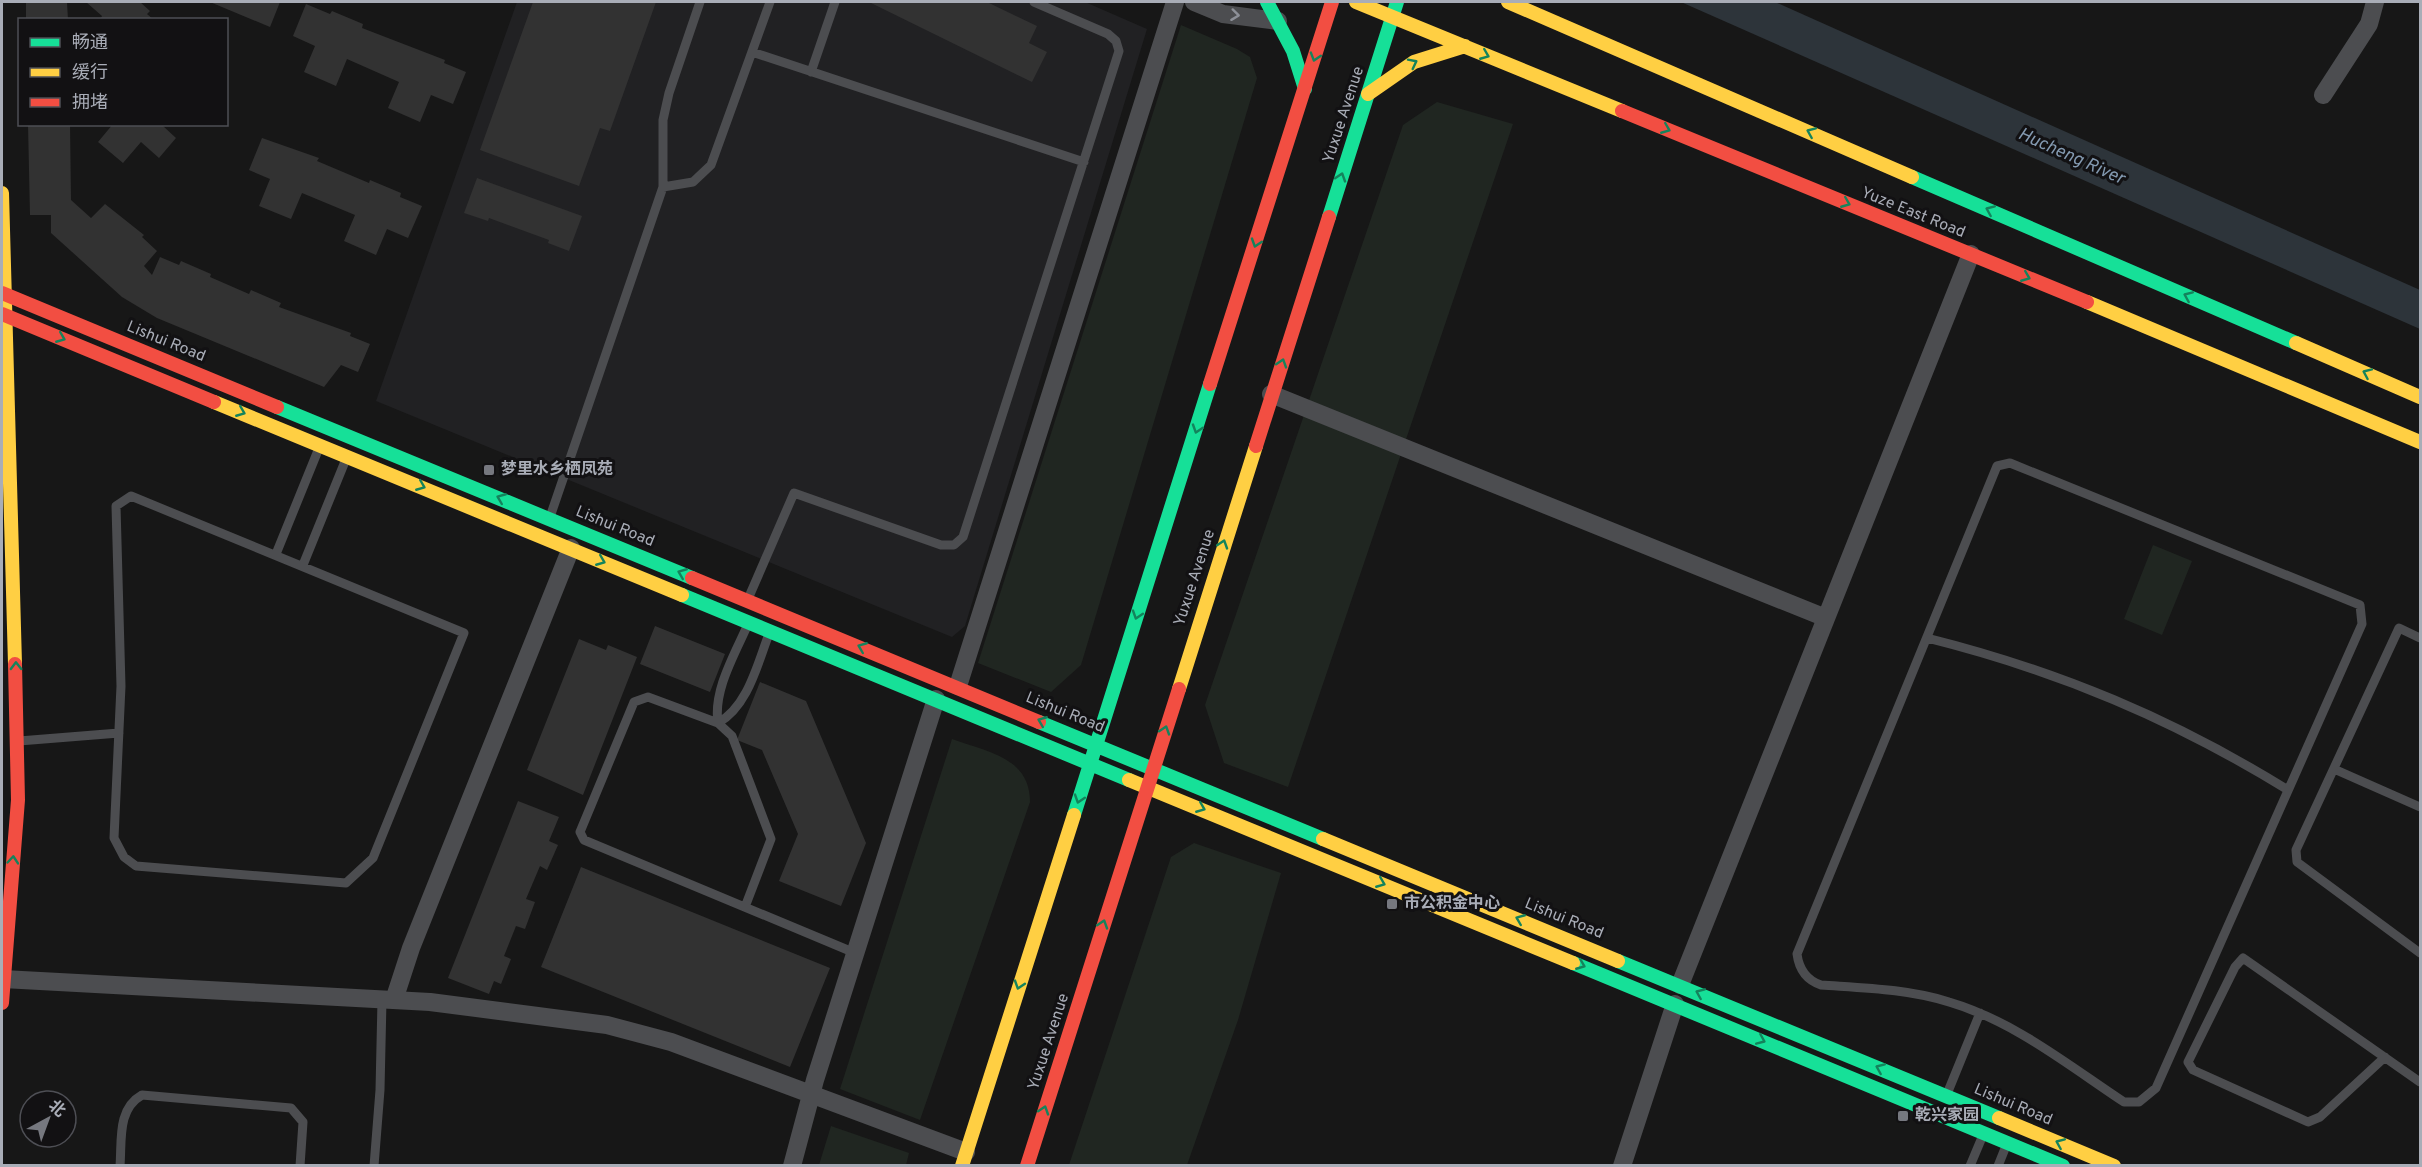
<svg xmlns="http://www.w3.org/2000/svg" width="2422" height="1167" font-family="Overpass,'Noto Sans SC',sans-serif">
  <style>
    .built { fill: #212123 }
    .green { fill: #202621 }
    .water { fill: #2d343a }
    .building { fill: #323232 }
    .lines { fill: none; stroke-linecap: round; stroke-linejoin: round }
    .lane { stroke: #4c4d50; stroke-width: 9 }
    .street { stroke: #4c4d50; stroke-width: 18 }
    .fast { stroke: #16e098; stroke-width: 14 }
    .slow { stroke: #ffcf43; stroke-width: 14 }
    .jam { stroke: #f24e42; stroke-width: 14 }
    .oneway { stroke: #8d9098 }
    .oneway2 { stroke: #14835c }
    .poi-dot { fill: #76787f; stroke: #121113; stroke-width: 2 }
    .labels { text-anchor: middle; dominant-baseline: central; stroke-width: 6; stroke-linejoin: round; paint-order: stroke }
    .street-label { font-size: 16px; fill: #a9adb7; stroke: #121113 }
    .poi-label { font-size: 16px; font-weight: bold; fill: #a9adb7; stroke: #121113; text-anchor: start }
    .water-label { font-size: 18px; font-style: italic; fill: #8399b0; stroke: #121113 }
  </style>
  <rect width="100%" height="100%" fill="#171717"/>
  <path class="built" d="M517 2H1085L1147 29 965 626 952 637 376 401Z"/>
  <path class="green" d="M1181 25 1237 49 1250 57 1257 78 1081 665 1051 692 978 663Z
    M1437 102 1513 124 1288 787 1224 763 1205 705 1403 125Z
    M2153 545 2192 561 2162 635 2124 619Z
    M952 739C987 752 1030 757 1030 802L920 1120 840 1089Z
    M1194 843 1281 873 1238 1020 1187 1165H1069L1171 857Z
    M831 1126 909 1153 906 1165H819Z"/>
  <path class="water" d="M1681 2H1775L2420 290V329Z"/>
  <path class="building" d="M26 2H67L68 20H26Z
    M86 2H140L150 11 147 14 154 20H100L102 16Z
    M210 2H280L270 27Z
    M533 2H656L610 131 600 128 579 186 480 150Z
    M869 2H987L1037 26 1029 43 1047 52 1032 82Z
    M306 4 330 14 332 11 363 24 362 28 445 60 444 63 466 72 453 104 431 95 420 122 388 108 399 82 347 59 336 86 304 72 315 46 293 36Z
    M28 124H70L71 200 91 218 105 204 144 235 142 237 157 251 144 266 152 275 160 257 179 265 181 261 211 274 210 277 249 294 251 290 281 303 279 307 351 333 350 336 370 344 358 372 341 365 324 387 157 318 122 297 51 233V215H30Z
    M113 124H165L163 126 176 138 159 158 141 142 123 163 98 142Z
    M262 138 319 158 317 161 369 183 370 180 401 193 400 197 422 206 408 238 387 229 376 255 344 241 355 215 302 193 291 219 259 206 270 179 249 170Z
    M477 178 582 216 569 251 548 243 549 240 489 218 488 221 464 213Z
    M655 626 725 654 710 692 640 664Z
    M579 639 606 650 608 645 637 657 583 795 527 770Z
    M760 682 806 701 866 843 841 906 779 881 798 834 762 750 737 740Z
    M518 801 559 817 549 841 558 845 547 870 540 866 526 899 535 902 525 929 516 926 504 956 511 959 501 984 494 981 489 994 448 978Z
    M581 867 830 968 790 1067 541 967Z"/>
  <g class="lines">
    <path class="lane" d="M752 52 1084 162
      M811 72 835 2
      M663 187 693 182 711 165 770 2
      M2010 463 2360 605 2362 624 2156 1088 2139 1102H2124C2068 1065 2014 1021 1949 1002 1908 989 1864 988 1821 985 1806 980 1799 969 1797 954L1997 466Z
      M131 496 464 633 373 858 346 883 136 866 124 857 114 838 121 686 116 506Z
      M550 517 663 187V120L669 93 700 2
      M276 554 319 448
      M303 565 346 459
      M748 599 794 493 941 545H954L963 537 1119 51 1116 41 1108 34 1034 2
      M1927 638C2059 671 2173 719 2288 790
      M2420 638 2399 628 2296 850 2297 862 2420 953
      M718 723C748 706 757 665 769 634
      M718 723C713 690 735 654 748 624
      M19 741 119 733
      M2334 769 2420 807
      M745 907 771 839 732 736 718 723 648 697 634 702 580 832 584 840 855 953
      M2385 1057 2320 1117 2308 1122 2193 1070 2188 1062 2235 967 2243 958 2420 1082
      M1947 1094 1980 1013
      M120 1166C122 1140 117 1109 142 1095L291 1108 303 1122 300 1166
      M374 1166 380 1090 382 1000
      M1970 1166 1983 1135
      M1998 1166 2006 1146"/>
    <path class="street" d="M1194 2 1223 14 1278 21
      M2323 95 2369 24 2375 2
      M1271 394 1826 618
      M958 686 1175 2
      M3 979 430 1002 607 1025 671 1042 966 1152
      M1680 985 1971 254
      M394 1000 411 948 571 548
      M792 1166 815 1080 936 699
      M1622 1166 1675 1004"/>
    <path class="fast" d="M1267 2 1293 51 1305 89
      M1912 177 2296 343
      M1329 217 1397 2
      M277 407 692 578
      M682 595 1129 780
      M1039 722 1323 839
      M1074 815 1210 384
      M1618 961 1999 1118
      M1573 963 2063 1166"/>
    <path class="slow" d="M1356 2 1622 111
      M1508 2 1912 177
      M1368 94 1414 62 1465 46
      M2 193 15 664
      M2087 302 2420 442
      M2296 343 2420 397
      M214 402 682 595
      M1179 689 1256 446
      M1129 780 1573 963
      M1323 839 1618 961
      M1999 1118 2114 1166
      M962 1166 1074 815"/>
    <path class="jam" d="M1622 111 2087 302
      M2 293 277 407
      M2 314 214 402
      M1210 384 1332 2
      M1256 446 1329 217
      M692 578 1039 722
      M2 1003 18 800 15 664
      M1027 1166 1179 689"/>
  </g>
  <defs><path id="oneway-chevron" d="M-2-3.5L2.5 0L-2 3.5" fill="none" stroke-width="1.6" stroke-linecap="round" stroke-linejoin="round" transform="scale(1.5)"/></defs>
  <use class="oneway" href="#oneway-chevron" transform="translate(1235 15) rotate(7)"/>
  <g class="oneway2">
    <use href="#oneway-chevron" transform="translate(1485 55) rotate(22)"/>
    <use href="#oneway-chevron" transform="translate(1315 57) rotate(107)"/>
    <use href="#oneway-chevron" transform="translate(1413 63) rotate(-27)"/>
    <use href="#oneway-chevron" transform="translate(1666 129) rotate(22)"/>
    <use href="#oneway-chevron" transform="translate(1811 132) rotate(-157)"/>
    <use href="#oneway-chevron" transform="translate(1341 177) rotate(-72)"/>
    <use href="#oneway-chevron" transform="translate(1846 203) rotate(22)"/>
    <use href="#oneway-chevron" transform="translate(1990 210) rotate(-157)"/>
    <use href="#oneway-chevron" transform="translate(1256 243) rotate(108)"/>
    <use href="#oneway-chevron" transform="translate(2026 277) rotate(22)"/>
    <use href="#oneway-chevron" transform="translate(2188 296) rotate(-157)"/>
    <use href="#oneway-chevron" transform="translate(61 338) rotate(22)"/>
    <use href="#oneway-chevron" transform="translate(1282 363) rotate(-72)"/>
    <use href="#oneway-chevron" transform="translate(2367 373) rotate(-156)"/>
    <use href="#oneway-chevron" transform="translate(241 412) rotate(22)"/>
    <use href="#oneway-chevron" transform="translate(1197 429) rotate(108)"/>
    <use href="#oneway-chevron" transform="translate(421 486) rotate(22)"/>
    <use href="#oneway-chevron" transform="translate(501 498) rotate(-158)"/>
    <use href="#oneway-chevron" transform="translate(1223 544) rotate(-72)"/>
    <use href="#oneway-chevron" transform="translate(601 561) rotate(22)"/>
    <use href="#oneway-chevron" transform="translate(682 573) rotate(-158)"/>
    <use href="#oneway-chevron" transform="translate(1137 615) rotate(108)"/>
    <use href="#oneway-chevron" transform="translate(862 647) rotate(-158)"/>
    <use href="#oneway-chevron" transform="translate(16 666) rotate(-91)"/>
    <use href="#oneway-chevron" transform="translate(1042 721) rotate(-158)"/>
    <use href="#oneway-chevron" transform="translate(1165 730) rotate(-72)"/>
    <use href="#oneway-chevron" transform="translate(1079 799) rotate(108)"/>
    <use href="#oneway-chevron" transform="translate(1201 808) rotate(22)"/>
    <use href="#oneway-chevron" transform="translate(13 860) rotate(-85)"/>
    <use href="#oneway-chevron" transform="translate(1381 883) rotate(22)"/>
    <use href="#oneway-chevron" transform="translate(1520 919) rotate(-158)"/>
    <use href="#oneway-chevron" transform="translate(1103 924) rotate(-72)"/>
    <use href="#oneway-chevron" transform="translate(1581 965) rotate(22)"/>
    <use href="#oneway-chevron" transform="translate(1019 985) rotate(108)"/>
    <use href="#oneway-chevron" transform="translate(1700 993) rotate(-157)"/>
    <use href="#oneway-chevron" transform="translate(1761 1040) rotate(23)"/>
    <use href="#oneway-chevron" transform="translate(1880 1068) rotate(-157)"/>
    <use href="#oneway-chevron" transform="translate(1044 1110) rotate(-72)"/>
    <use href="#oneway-chevron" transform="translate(2060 1143) rotate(-157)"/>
  </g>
  <g class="poi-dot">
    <rect x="483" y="464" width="12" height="12" rx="3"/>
    <rect x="1386" y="898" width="12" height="12" rx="3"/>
    <rect x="1897" y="1110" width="12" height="12" rx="3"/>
  </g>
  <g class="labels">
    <g class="street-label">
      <text transform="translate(1344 115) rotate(-72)">Yuxue Avenue</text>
      <text transform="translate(1913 213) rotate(22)">Yuze East Road</text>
      <text transform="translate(166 342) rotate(22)">Lishui Road</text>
      <text transform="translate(615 527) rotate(22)">Lishui Road</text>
      <text transform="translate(1195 578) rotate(-72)">Yuxue Avenue</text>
      <text transform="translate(1065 713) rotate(22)">Lishui Road</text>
      <text transform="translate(1564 919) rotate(22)">Lishui Road</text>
      <text transform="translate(1049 1042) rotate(-72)">Yuxue Avenue</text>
      <text transform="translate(2013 1105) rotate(23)">Lishui Road</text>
    </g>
    <g class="poi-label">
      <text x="501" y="470">梦里水乡栖凤苑</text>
      <text x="1404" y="904">市公积金中心</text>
      <text x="1915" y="1116">乾兴家园</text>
    </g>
    <g class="water-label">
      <text transform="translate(2071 157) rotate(24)">Hucheng River</text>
    </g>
  </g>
  <rect width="2422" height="1167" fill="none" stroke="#a9adb7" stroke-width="6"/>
  <rect x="18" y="18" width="210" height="108" fill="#121113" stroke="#4e4f55" stroke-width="1.5"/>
  <rect x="30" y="38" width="30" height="9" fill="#16e098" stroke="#4e4f55" stroke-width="1.5"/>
  <text x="72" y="48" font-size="18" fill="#a9adb7">畅通</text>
  <rect x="30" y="68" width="30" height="9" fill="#ffcf43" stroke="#4e4f55" stroke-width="1.5"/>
  <text x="72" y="78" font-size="18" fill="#a9adb7">缓行</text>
  <rect x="30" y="98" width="30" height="9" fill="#f24e42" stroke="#4e4f55" stroke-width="1.5"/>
  <text x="72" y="108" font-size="18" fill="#a9adb7">拥堵</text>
  <g transform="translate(48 1119) rotate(41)"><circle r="28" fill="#121113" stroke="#4e4f55" stroke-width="1.5"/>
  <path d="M0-4.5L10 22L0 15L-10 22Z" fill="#76787f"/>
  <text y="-9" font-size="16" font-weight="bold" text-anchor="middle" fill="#a9adb7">北</text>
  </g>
</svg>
